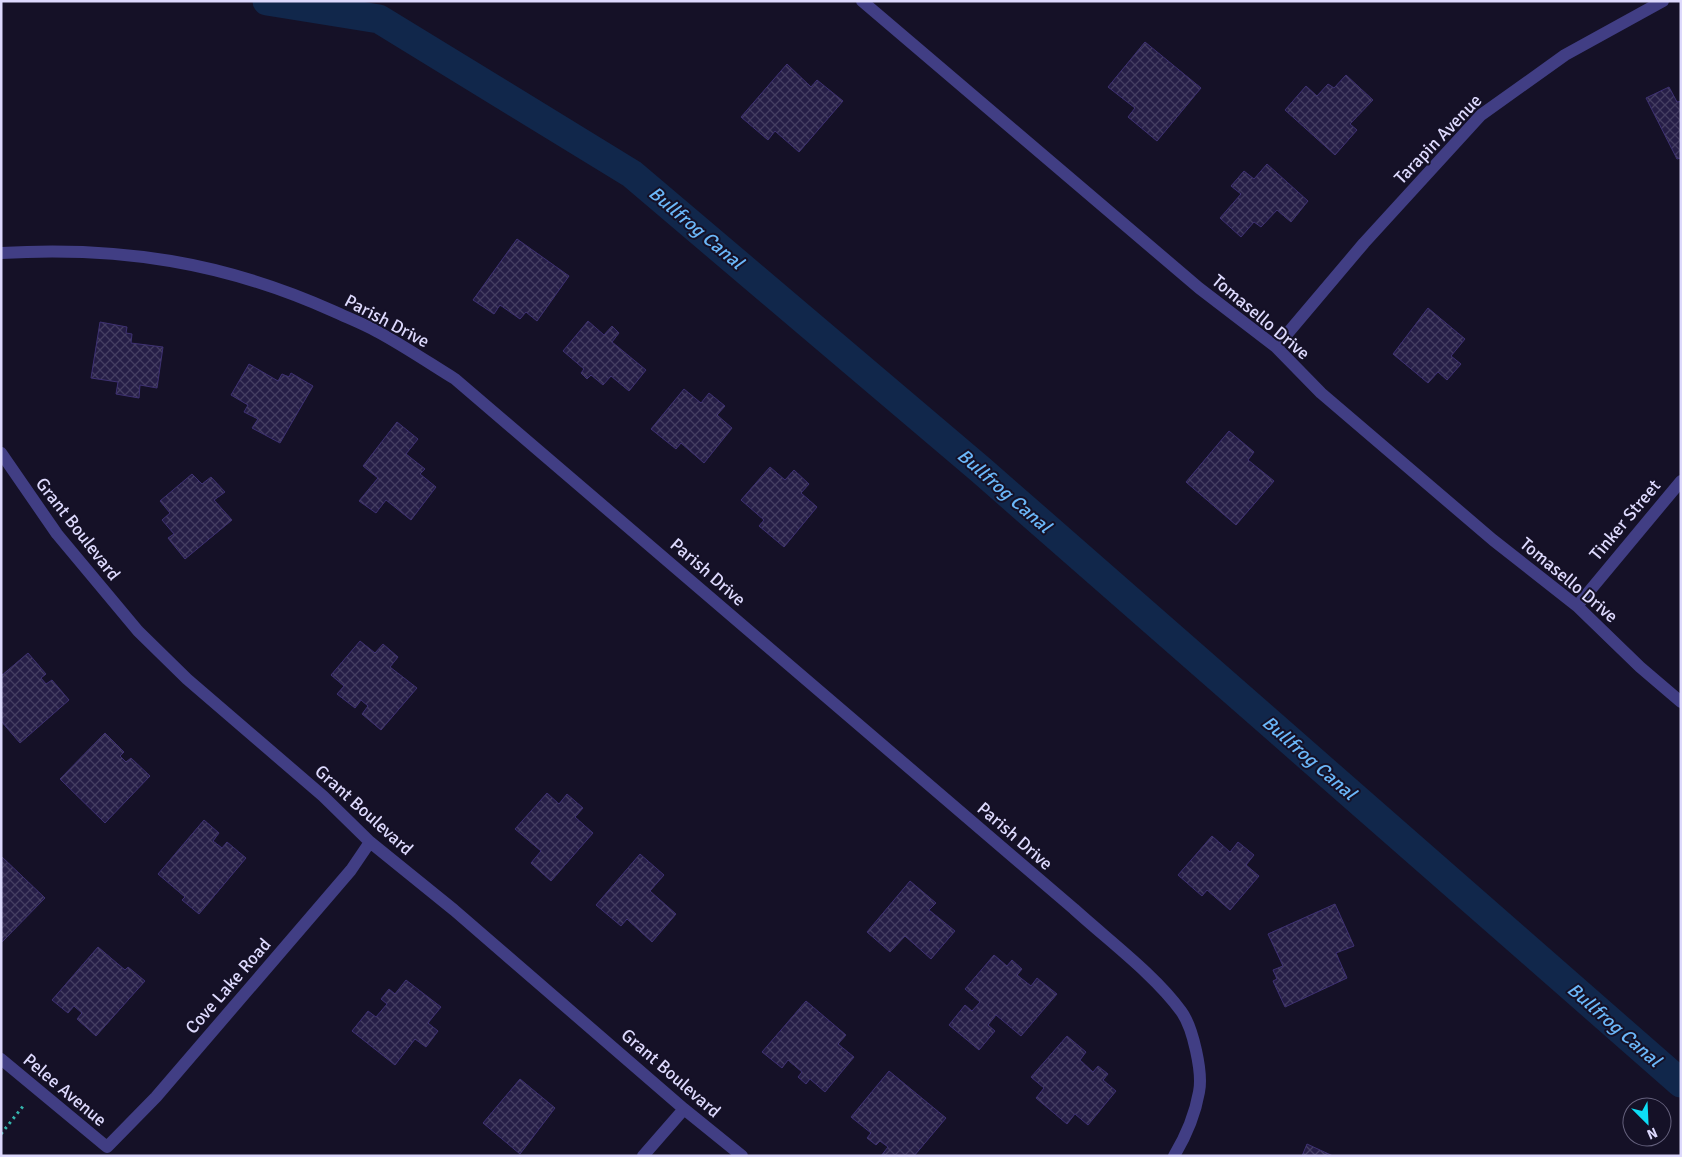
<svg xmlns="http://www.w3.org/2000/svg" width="1682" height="1157" font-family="Signika,sans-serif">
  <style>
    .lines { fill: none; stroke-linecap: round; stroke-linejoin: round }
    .canal { stroke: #11274b; stroke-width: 29 }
    .building { fill: url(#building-cross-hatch); stroke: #3e3172 }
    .path { stroke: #35b5ad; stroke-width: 3; stroke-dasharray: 2.5 4; stroke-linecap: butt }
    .minor { stroke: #413e84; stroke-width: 12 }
    .labels { text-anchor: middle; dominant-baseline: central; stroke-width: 4; stroke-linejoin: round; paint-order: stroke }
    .street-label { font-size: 18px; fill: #ddd9fd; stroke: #151127 }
    .water-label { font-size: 19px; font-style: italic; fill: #6bb7f9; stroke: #151127 }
  </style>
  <defs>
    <pattern id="building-cross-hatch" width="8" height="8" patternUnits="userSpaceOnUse" patternTransform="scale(1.25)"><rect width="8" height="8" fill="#261e47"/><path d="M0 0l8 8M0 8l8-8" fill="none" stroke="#453e62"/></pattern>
  </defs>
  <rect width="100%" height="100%" fill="#151127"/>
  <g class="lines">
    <path class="canal" d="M267 1 379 19 632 174 981 470 1681 1083"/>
  </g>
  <path class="building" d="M1145 42 1201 88 1157 141 1128 117 1135 108 1108 87Z
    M787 64 811 87 817 80 843 101 799 152 775 131 768 140 741 117Z
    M1346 75 1373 100 1350 124 1357 130 1335 155 1285 110 1306 86 1317 96 1328 84 1334 88Z
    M1669 87 1677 102 1681 101V158L1677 159 1646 98Z
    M1267 164 1308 201 1291 222 1277 210 1261 227 1254 222 1241 237 1220 218 1241 194 1231 186 1244 171 1254 179Z
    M517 239 569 276 537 321 526 312 520 319 500 305 494 314 473 300Z
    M1428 308 1465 339 1451 356 1461 364 1447 380 1438 372 1428 383 1393 354Z
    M588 321 604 335 612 326 619 333 612 342 646 370 629 391 611 376 603 385 591 375 587 379 581 373 584 369 563 351Z
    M100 322 127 327 126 333 132 334 131 343 163 347 157 388 140 385 139 398 116 394 118 382 91 378Z
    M249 364 278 381 282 374 289 377 291 373 313 386 280 443 252 428 258 419 244 412 248 405 231 395Z
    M684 389 701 403 709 393 725 406 717 415 732 428 704 463 681 443 676 449 651 429Z
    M397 422 418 439 406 454 425 469 420 474 436 487 411 520 386 500 376 513 359 501 378 478 363 466Z
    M1229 431 1254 452 1248 460 1274 481 1236 525 1186 482Z
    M770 467 785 480 794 470 809 484 801 493 817 507 784 547 759 526 764 520 741 500Z
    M192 474 202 484 211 477 225 492 214 500 232 520 185 559 168 538 174 534 162 520 170 513 160 501Z
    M360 641 375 653 383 644 398 657 390 667 417 688 381 730 362 714 368 706 361 700 355 708 337 694 344 686 331 675Z
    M28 653 46 674 41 678 46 684 52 680 69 700 20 743 1 721V676Z
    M105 733 124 752 120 756 126 762 131 758 150 776 105 823 60 779Z
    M547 793 559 804 567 794 583 808 575 817 593 833 551 881 531 863 541 851 515 829Z
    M204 820 219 833 213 841 222 848 227 842 246 858 199 914 182 900 185 897 158 874Z
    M1212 836 1230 852 1238 842 1254 855 1246 865 1259 876 1230 910 1207 890 1202 896 1178 875Z
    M640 854 664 875 650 891 676 914 652 942 627 919 621 926 596 905Z
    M1 856 45 898 1 943Z
    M910 881 936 903 929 910 955 931 931 959 905 936 890 952 867 932Z
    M1335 904 1354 946 1336 953 1347 978 1285 1007 1273 981 1277 979 1273 970 1283 966 1268 934Z
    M98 947 125 970 128 967 145 981 96 1036 77 1019 82 1013 74 1006 68 1013 52 1000Z
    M994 955 1007 966 1012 960 1022 969 1017 975 1031 986 1037 978 1057 994 1021 1036 996 1015 988 1025 995 1031 979 1050 949 1025 965 1005 972 1011 980 1002 965 989Z
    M406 980 441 1007 428 1023 438 1031 426 1047 415 1039 395 1065 352 1031 368 1011 376 1017 387 1004 381 999 389 989 395 994Z
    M806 1001 846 1035 838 1044 854 1057 825 1092 810 1079 806 1084 798 1077 802 1072 788 1060 782 1068 762 1052Z
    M1067 1036 1086 1052 1080 1060 1093 1072 1098 1066 1108 1074 1103 1080 1116 1091 1088 1125 1075 1114 1067 1124 1036 1098 1044 1088 1031 1077Z
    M889 1071 946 1118 914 1156H881L888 1147 880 1141 876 1145 867 1138 871 1133 851 1117Z
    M520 1079 555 1108 520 1154 483 1123Z
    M1307 1144 1333 1156H1302Z"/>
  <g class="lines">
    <path class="path" d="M1 1134 24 1105"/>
    <path class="minor" d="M862 1 1199 288 1276 347 1321 393 1493 540 1577 606 1640 667 1681 702
      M1 253C120 246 224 262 333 311 348 318 364 324 378 332 404 346 429 363 455 379L1074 909C1108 940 1155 975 1181 1011 1193 1027 1203 1073 1199 1092 1195 1115 1186 1136 1174 1156
      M1276 347 1364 243 1481 115 1565 55 1663 1
      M1 453 57 534 138 631 187 679 323 796 370 842 454 910 684 1109 742 1156
      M1577 606 1681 481
      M1 1059 107 1147 156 1097 351 870 370 842
      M643 1156 684 1109"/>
  </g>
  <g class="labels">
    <g class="street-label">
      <text transform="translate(1438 139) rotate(-46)">Tarapin Avenue</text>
      <text transform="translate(1261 317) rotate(40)">Tomasello Drive</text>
      <text transform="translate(387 321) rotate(28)">Parish Drive</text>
      <text transform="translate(1625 520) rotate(-50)">Tinker Street</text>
      <text transform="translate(78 529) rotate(52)">Grant Boulevard</text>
      <text transform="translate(708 572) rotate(41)">Parish Drive</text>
      <text transform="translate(1569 580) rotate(40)">Tomasello Drive</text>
      <text transform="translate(364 810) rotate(42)">Grant Boulevard</text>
      <text transform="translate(1015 836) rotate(41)">Parish Drive</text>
      <text transform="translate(228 986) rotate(-49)">Cove Lake Road</text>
      <text transform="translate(671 1073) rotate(41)">Grant Boulevard</text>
      <text transform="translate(65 1090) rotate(40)">Pelee Avenue</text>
    </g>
    <g class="water-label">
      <text transform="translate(696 228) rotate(40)">Bullfrog Canal</text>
      <text transform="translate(1004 491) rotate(41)">Bullfrog Canal</text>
      <text transform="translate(1309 758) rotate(41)">Bullfrog Canal</text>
      <text transform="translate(1614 1025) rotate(41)">Bullfrog Canal</text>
    </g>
  </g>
  <rect width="1682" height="1157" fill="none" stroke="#ddd9fd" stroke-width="5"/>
  <g transform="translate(1647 1122) rotate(156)"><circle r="24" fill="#151127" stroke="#65617d"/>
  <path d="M0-4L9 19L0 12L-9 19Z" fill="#0dddf5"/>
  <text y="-8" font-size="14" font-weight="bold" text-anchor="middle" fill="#ddd9fd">N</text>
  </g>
</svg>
